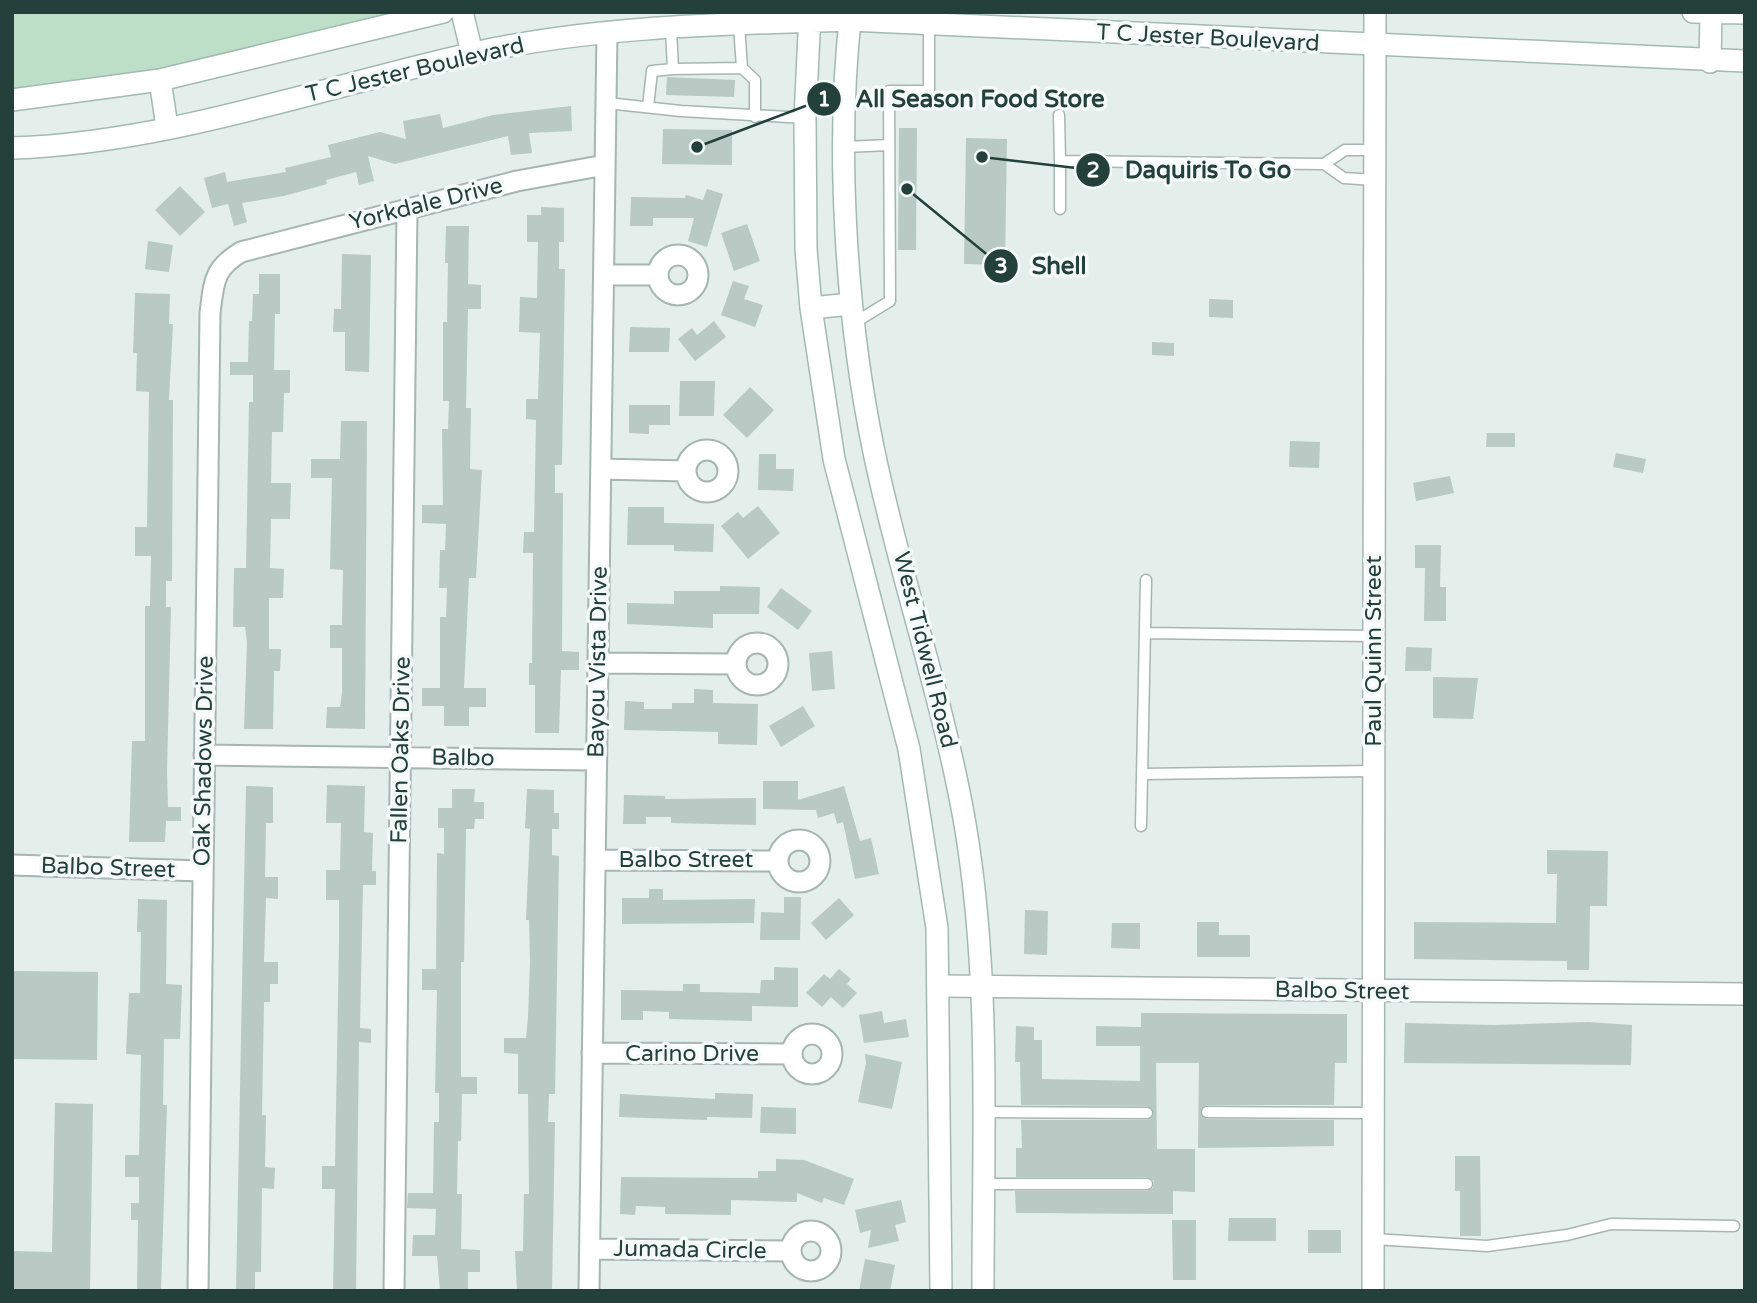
<svg xmlns="http://www.w3.org/2000/svg" width="1757" height="1303" font-family="'Varela Round',sans-serif">
  <style>
    .green { fill: #bddfc8 }
    .building { fill: #b9c9c3 }
    .lines { fill: none; stroke-linecap: round; stroke-linejoin: round }
    .service-casing { stroke: #a6b6b2; stroke-width: 13 }
    .minor-casing { stroke: #a6b6b2; stroke-width: 23 }
    .tertiary-casing { stroke: #a6b6b2; stroke-width: 24 }
    .secondary-casing { stroke: #a2bab3; stroke-width: 24 }
    .service { stroke: #fff; stroke-width: 10 }
    .minor { stroke: #fff; stroke-width: 19 }
    .tertiary { stroke: #fff; stroke-width: 21 }
    .secondary { stroke: #fff; stroke-width: 21 }
    .labels { text-anchor: middle; dominant-baseline: central; stroke-width: 7; stroke-linejoin: round; paint-order: stroke }
    .street-label { font-size: 23px; fill: #23403a; stroke: #f5faf8 }
    .leader { fill: none; stroke: #23403a; stroke-width: 2.5 }
    .callout-dot { fill: #23403a; stroke: #f5faf8; stroke-width: 2.5 }
    .mark-label { font-size: 21px; text-anchor: middle; font-weight: bold; fill: #fff }
    .callout-label { font-size: 24px; text-anchor: middle; font-weight: bold; fill: #23403a; stroke: #f5faf8; stroke-width: 7; stroke-linejoin: round; paint-order: stroke }
  </style>
  <rect width="100%" height="100%" fill="#e4eeea"/>
  <path class="green" d="M12 12H403L192 67 12 91Z"/>
  <path class="building" d="M667 77 735 80 734 97 666 95Z
    M571 106 572 131 529 133 532 153 511 155 508 136 395 164 368 156 374 181 359 185 356 172 326 180 327 184 284 196 242 203 247 222 234 226 228 204 212 208 204 178 225 172 227 182 286 172 285 168 331 157 328 145 380 132 406 139 403 121 440 114 443 128 493 115Z
    M899 128H917L916 250H898Z
    M663 129 732 130V165L662 164Z
    M966 138 1007 139 1005 265 964 264Z
    M180 186 205 212 180 236 155 210Z
    M707 189 723 194 707 247 688 241 694 218H653V226H630L631 197 685 198 686 195 703 200Z
    M541 207 564 208V242H559V269H565L562 465H555V493H563L562 651 579 652V670H561L559 733H535V685H529V663H532L533 553H523L524 532H534L536 420 526 419V399H538L540 333 519 332 520 297 537 298 538 242H527V215H541Z
    M747 224 760 261 734 271 721 233Z
    M446 226H469L468 284 481 285V309H468L466 408H471L470 469 482 470 476 578H469L464 688H486V707H469V726H444V706H422V688H440V617H446L447 588H439L440 550H445L446 524 422 523V505H443L442 429H448L449 401H443V322H447L448 263H445Z
    M148 241 173 245 169 272 145 269Z
    M342 254 371 255 369 372 345 371V332H333L334 309H341Z
    M259 274H280V314H275L274 370H290V393H284L283 432H272L271 483H291L290 519H271L270 568 284 569 283 598H269V649H281L280 671H274L273 729H244L247 642 245 627H233L234 568H246L249 402H253V375H230V362H248L249 321H252L253 294H259Z
    M733 281 749 286 744 299 763 305 755 327 721 315Z
    M135 293 170 294 169 324H173L169 400H173L172 581H166V607H171L167 771 168 807H181V821H166L165 842H129L132 741H145V606H150L151 556H135V527H147L149 392 136 391 137 353H133Z
    M1209 299 1233 300V318L1209 317Z
    M714 321 726 337 695 361 678 339 692 328 697 335Z
    M630 327 670 328 669 352H629Z
    M1152 342 1174 343V356L1152 355Z
    M680 381H715L714 416H679Z
    M750 387 774 410 747 438 723 415Z
    M629 405H670V425H649V434L629 433Z
    M341 421H367L365 729 326 728 327 707H340L342 693V648H330V625H342L343 570 330 569 332 478H311V459H340Z
    M1487 433H1515V447H1486Z
    M1290 441 1320 442 1319 468 1289 467Z
    M1616 453 1646 459 1643 473 1613 467Z
    M759 454H776V469H794L793 491 758 490Z
    M1450 476 1454 493 1416 501 1413 483Z
    M758 506 780 533 748 559 721 526 738 512 743 518Z
    M628 507H664V523L714 524 713 552 674 551V545H627Z
    M1415 545H1441L1440 587H1446V621H1424L1425 568H1415Z
    M720 586 760 587 759 614H713V628L627 624V603L674 604V591H720Z
    M781 588 812 611 798 630 767 607Z
    M1406 647 1432 648 1431 671H1405Z
    M832 651 835 689 812 691 809 653Z
    M1433 677 1478 678 1473 719 1433 718Z
    M694 689 713 690V703L758 704 757 745 718 744V732L624 730 625 701 644 702V709H672V703H694Z
    M803 706 815 726 781 747 769 726Z
    M763 781H798V800L844 786 860 841 871 838 879 874 855 879 843 822 837 824 834 813 818 818 816 810 763 809Z
    M327 785 365 786 364 832 373 833 372 871H376V885H363L360 1028 371 1029V1043L359 1042 356 1291H333L335 1189H322V1166H335L339 943V900H326V870H340L341 823H326Z
    M246 786 273 787V823H266L265 877H278V899L266 898 264 962H278V984H270V1002H264L262 1115H266L265 1167 275 1168 274 1189 262 1188 261 1272H255V1291H236Z
    M452 789H475L474 802H484V819H475L474 829H466L464 962H461V1077H477V1094H462L461 1141H458L457 1194H462L461 1249 480 1250V1272H468V1291H440L437 1256H412L413 1235H435L436 1209 407 1208 408 1193H433L434 1122H439V1093H435L437 990H422V969H436L437 853 444 854V828H438V808H452Z
    M527 789 554 790V813H559V829H552V855L559 856 555 1094H549L548 1122H555L552 1291H517L515 1251H523L524 1194H529L528 1094H518V1054L504 1053V1038H526L528 1017 530 962 529 920H526L530 829 525 828Z
    M624 795 665 796V799L756 798V825L671 823V817H646V824H623Z
    M1547 850 1608 851 1607 906H1590L1589 970H1567V961L1414 959V922L1556 923 1557 874H1547Z
    M649 889H663V900L755 899 754 923 622 924V898H649Z
    M784 897H801L800 940H760L761 912 784 913Z
    M839 898 854 915 826 940 811 923Z
    M138 899 167 900 166 984 182 985 180 1039H164L163 1105H167L161 1291H137L138 1220H131V1203H139V1177H125V1155H139L141 1055 126 1054 129 993H140L141 932H137Z
    M1025 910 1048 911 1047 955 1024 954Z
    M1197 922H1219V935H1250V957H1197Z
    M1112 923H1140V949L1111 948Z
    M774 967 798 968V1007L752 1006V1021L669 1019V1012L643 1011V1020H621V990L683 991V984H700V992L760 993 761 980H774Z
    M839 969 851 979 847 984 857 993 843 1008 831 997 822 1007 806 993 824 974 830 979Z
    M12 971 98 972 97 1060 12 1059Z
    M882 1011 884 1023 906 1019 909 1037 864 1043 859 1015Z
    M1141 1013 1347 1014V1063H1335L1334 1105H1207L1200 1111 1207 1119 1334 1120V1146L1198 1148 1199 1063H1156L1157 1149H1195V1192L1173 1191V1214L1016 1213 1015 1191H1147L1153 1188 1154 1181 1147 1177H1016V1148H1022L1021 1120H1147L1154 1114 1147 1106 1021 1105 1020 1062H1015L1016 1026 1034 1027V1040H1042V1079L1140 1081V1046H1096V1026L1141 1027Z
    M1588 1022 1632 1025 1631 1065 1404 1063 1405 1023 1495 1025Z
    M865 1054 902 1062 892 1109 858 1102 866 1063Z
    M715 1093 753 1094 752 1118 707 1117V1120L619 1117 620 1094 715 1099Z
    M55 1103 93 1104 90 1291H12V1251L52 1252Z
    M761 1107 796 1108V1134L760 1133Z
    M1455 1156H1480L1481 1236H1460V1191H1455Z
    M776 1159 804 1160 854 1179 844 1205 824 1198 822 1203 797 1193V1202L731 1200V1215L665 1214V1207L636 1206 635 1215 620 1214 621 1177 758 1178V1171H776Z
    M901 1200 906 1222 895 1225 899 1241 868 1248 871 1230 860 1233 855 1210Z
    M1229 1218H1276V1241H1228Z
    M1172 1220H1196V1280H1173Z
    M1308 1230H1341V1253H1308Z
    M865 1259 895 1265 890 1291H859Z"/>
  <g class="lines">
    <g class="service-casing">
      <path id="service" d="M739 25 742 68 755 80V117
        M673 69 742 68
        M607 103 681 111 805 118
        M648 107 652 71 673 69 671 29
        M1059 115 1060 161 1324 164
        M845 147 889 145
        M1375 150H1345L1324 164 1344 178 1375 180
        M1060 209V161
        M854 323 890 301 889 91H929V24
        M1145 633 1374 636
        M1142 774 1374 771
        M1141 826 1146 580
        M983 1112 1147 1113
        M1207 1112 1374 1113
        M984 1184H1147
        M1374 1239 1487 1246 1567 1235 1611 1224 1734 1226"/>
    </g>
    <g class="minor-casing">
      <path id="minor" d="M658 275a20 20 0 1 1 40 0a20 20 0 1 1-40 0Z
        M604 275H658
        M686 471a21 21 0 1 1 42 0a21 21 0 1 1-42 0Z
        M601 469 686 471
        M736 664a21 21 0 1 1 42 0a21 21 0 1 1-42 0Z
        M598 663 736 664
        M204 755 596 760
        M778 861a21 21 0 1 1 42 0a21 21 0 1 1-42 0Z
        M595 860 778 861
        M12 865 203 871
        M792 1054a20 20 0 1 1 40 0a20 20 0 1 1-40 0Z
        M592 1053 792 1054
        M791 1251a20 20 0 1 1 40 0a20 20 0 1 1-40 0Z
        M590 1249 790 1251
        M198 1291 210 313C214 282 213 269 241 252L517 181 605 165
        M394 1291 407 209
        M589 1291 607 32"/>
    </g>
    <g class="tertiary-casing">
      <path id="tertiary" d="M940 986 1745 994
        M1373 1291 1375 12"/>
    </g>
    <g class="secondary-casing">
      <path id="secondary" d="M462 12 472 53
        M810 12 805 118 806 249 811 308 834 459 909 749 937 928 941 1291
        M851 12C835 148 846 318 874 452 900 577 943 698 965 824 991 978 983 1135 983 1291
        M1693 12 1745 13
        M1710 62 1711 13
        M160 80 167 127
        M12 100 160 80 443 12
        M12 148C167 143 319 88 470 54 591 26 726 24 850 20L1745 61
        M811 308 851 304"/>
    </g>
    <use href="#service" class="service"/>
    <use href="#minor" class="minor"/>
    <use href="#tertiary" class="tertiary"/>
    <use href="#secondary" class="secondary"/>
  </g>
  <g class="labels">
    <g class="street-label">
      <text transform="translate(1208 38) rotate(3)">T C Jester Boulevard</text>
      <text transform="translate(415 70) rotate(-13)">T C Jester Boulevard</text>
      <text transform="translate(426 204) rotate(-14)">Yorkdale Drive</text>
      <text transform="translate(925 650) rotate(76)">West Tidwell Road</text>
      <text transform="translate(1374 651) rotate(-90)">Paul Quinn Street</text>
      <text transform="translate(598 662) rotate(-89)">Bayou Vista Drive</text>
      <text transform="translate(401 750) rotate(-89)">Fallen Oaks Drive</text>
      <text transform="translate(463 758) rotate(1)">Balbo</text>
      <text transform="translate(204 761) rotate(-89)">Oak Shadows Drive</text>
      <text x="686" y="860">Balbo Street</text>
      <text transform="translate(108 868) rotate(2)">Balbo Street</text>
      <text transform="translate(1342 991) rotate(1)">Balbo Street</text>
      <text x="692" y="1054">Carino Drive</text>
      <text transform="translate(690 1250) rotate(1)">Jumada Circle</text>
    </g>
  </g>
  <path class="leader" d="M697 147L824 99M982 157L1093 170M907 189L1001 266"/>
  <g class="callout-dot">
    <circle cx="697" cy="147" r="7"/>
    <circle cx="982" cy="157" r="7"/>
    <circle cx="907" cy="189" r="7"/>
    <circle cx="824" cy="99" r="18"/>
    <circle cx="1093" cy="170" r="18"/>
    <circle cx="1001" cy="266" r="18"/>
  </g>
  <g class="mark-label">
    <text x="824" y="106">1</text>
    <text x="1093" y="177">2</text>
    <text x="1001" y="273">3</text>
  </g>
  <g class="callout-label">
    <text x="980" y="107">All Season Food Store</text>
    <text x="1208" y="178">Daquiris To Go</text>
    <text x="1059" y="274">Shell</text>
  </g>
  <rect width="1757" height="1303" fill="none" stroke="#23403a" stroke-width="28"/>
</svg>
